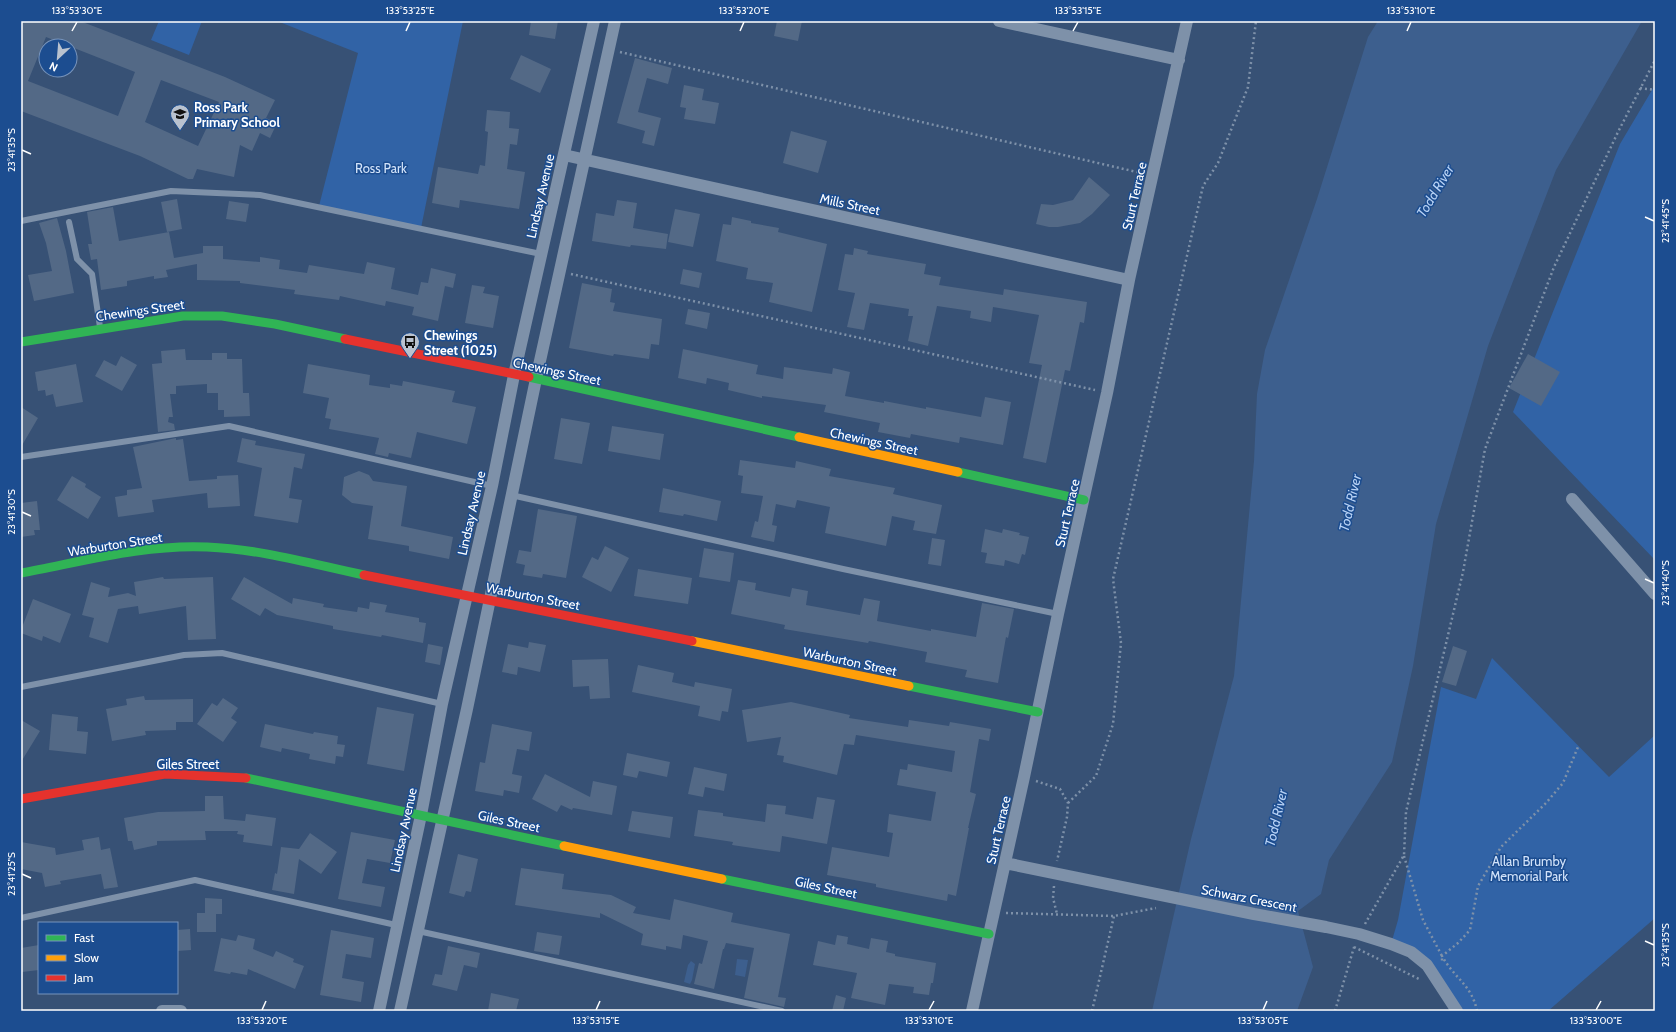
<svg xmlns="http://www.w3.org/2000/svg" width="1676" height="1032" font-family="Cabin,sans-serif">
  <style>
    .green { fill: #3163a6 }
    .water { fill: #3d5f8e }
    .building { fill: #536986; fill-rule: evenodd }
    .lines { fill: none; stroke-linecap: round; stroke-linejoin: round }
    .path { stroke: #7e91a9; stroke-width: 2.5; stroke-dasharray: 2 3; stroke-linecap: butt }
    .lane { stroke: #7e91a9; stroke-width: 6 }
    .street { stroke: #7e91a9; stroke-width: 12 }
    .fast { stroke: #30b455; stroke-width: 9 }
    .slow { stroke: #ff9f0a; stroke-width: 9 }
    .jam { stroke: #e5322d; stroke-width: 9 }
    .ticks { fill: none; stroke: #fff; stroke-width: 1.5 }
    .labels { text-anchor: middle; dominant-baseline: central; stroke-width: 3; stroke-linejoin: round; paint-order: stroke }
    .poi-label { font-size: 13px; font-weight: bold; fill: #fff; stroke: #1c4d90; text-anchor: start }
    .park-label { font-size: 13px; fill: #d2e3fa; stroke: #1c4d90 }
    .street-label { font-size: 13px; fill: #fff; stroke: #1c4d90 }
    .water-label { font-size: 14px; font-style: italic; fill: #b8d2f5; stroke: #1c4d90 }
    .neatline { fill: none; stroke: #fff; stroke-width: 1.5 }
    .ticks-label { font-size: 10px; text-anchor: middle; fill: #fff }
  </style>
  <rect width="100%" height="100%" fill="#375175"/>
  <path class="green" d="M159 21H202L189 55 151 40Z
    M277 21H463L421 228 319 206 358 53Z
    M1655 85V560L1513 412 1620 144Z
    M1492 658 1609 777 1655 735V918L1548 1011H1457L1427 965 1391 944 1398 920 1441 687 1476 699Z"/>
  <path class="water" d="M1378 21H1642L1556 170 1488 346 1436 524 1413 666 1392 762 1329 860 1321 894 1298 911 1313 967 1297 1011H1152L1191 839 1234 676 1254 461 1257 394 1265 350 1317 199 1368 37Z
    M737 959 748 960 745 977 735 975Z
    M691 961 695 964 692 980 690 984 684 982 688 965Z"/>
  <path class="building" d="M21 21H80L225 77 275 100 266 118 277 123 270 138 260 133 252 151 240 145 234 177 197 169 193 179H188L140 156 21 111ZM46 37 135 72 118 116 28 81ZM161 80 219 102 198 146 145 122Z
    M531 21H558L555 39 529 35Z
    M777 21H802L798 41 774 36Z
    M521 55 551 69 540 93 510 79Z
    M635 58 672 68 668 84 647 78 638 112 661 118 654 146 642 143 645 131 617 123Z
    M684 85 704 89 702 100 719 103 715 124 684 119 686 108 680 107Z
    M487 110 510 112 509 128 519 129 517 145 510 144 507 169 525 172 519 209 460 200 459 208 432 203 438 167 478 174 480 165 485 166 488 132 485 131Z
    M791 131 827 141 818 173 783 163Z
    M1089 177 1110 195 1092 214 1080 223 1058 227H1049L1036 224 1041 204 1053 205 1073 200Z
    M177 199 182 229 167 232 161 202Z
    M617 200 637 203 633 228 668 234 666 249 631 245 630 247 592 241 596 213 614 216Z
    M229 201 249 204 246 222 226 219Z
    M113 207 119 241 169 232 174 258 203 253V246H223V259L260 262V257L280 260 279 269 307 273 309 265 364 274 367 262 395 268 391 289 418 295 421 282 428 283 431 268 456 274 453 288 445 286 438 321 412 315 414 307 386 301 385 306 340 296 339 300 294 294 295 290 240 283V281L197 280V264L166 270 168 277 154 279V276L127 281V286L101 290 97 259 91 260 88 244H92L87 212Z
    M675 209 700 214 693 247 668 242Z
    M732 217 751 221V223L779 228 778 232 827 244 812 312 769 302 773 283 746 279 748 268 716 261 723 224 731 225Z
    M57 218 66 251 74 293 34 301 28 275 52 271 46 243 39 223Z
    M854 248 868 251 867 254 926 264 924 274 941 277 939 285 1003 295 1004 289 1087 302 1084 323 1080 322 1070 371 1065 370 1046 463 1023 458 1042 365 1029 363 1039 315 993 307 991 322 970 318 971 311 937 306 928 346 908 341 913 316H908L909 309 870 303 864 330 847 327 855 293 838 290 845 254 853 255Z
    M683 269 702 273 699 288 680 284Z
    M582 283 612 289 610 302 615 303 613 311 662 319 659 345 651 344 649 359 614 354 613 356 569 348Z
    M472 285 485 287 483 293 499 296 493 328 465 323Z
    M688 309 710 313 707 329 685 324Z
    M185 349 186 360H212V353H227V359H242L243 393H249L250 416 224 417V410H218V393H207V384L176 386V394H170L173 417H169L168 422 174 424 175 430 158 432 152 364 162 363 161 351Z
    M683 349 758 365 756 374 783 379 784 367 832 374 833 368 850 372 845 396 884 403V401L926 409V407L981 417 985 397 1011 402 1003 445 960 437 959 443 911 434 910 438 878 432 880 423 824 412 826 405 762 396V398L728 390 729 383 707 378 706 384 678 378Z
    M1528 354 1560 372 1541 406 1509 388Z
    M121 356 137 365 122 391 95 376 104 360 116 366Z
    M76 364 83 402 56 407 53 394 46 396 45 390 38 391 35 372Z
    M308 364 370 375 369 385 390 388V384L402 386 403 381 455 391 452 402 476 407 467 444 417 432 411 458 389 453 388 457 375 454 379 438 329 429 331 419 325 418 329 398 303 393Z
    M21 407 38 418 21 447Z
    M561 418 590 423 582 464 554 459Z
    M612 426 664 434 660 460 608 451Z
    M176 438V440L183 439 189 481 217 479V476L238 475 240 506 208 508 207 493 152 500 154 512 118 517 115 497 127 495V490L142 488 133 447Z
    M242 438 256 441 255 445 305 454 302 469 294 467 289 498 302 500 298 523 254 516 262 468 237 462Z
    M740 460 795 468 796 461 831 469 829 476 895 488 893 494 942 505 936 534 913 530 915 521 892 516 886 546 825 533 830 507 797 500 795 508 776 504 772 525 777 526 774 542 751 537 755 521 758 522 763 496 741 493 743 476 738 475Z
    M359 471 369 475 373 481 407 486 401 526 453 537 449 559 409 551V546L368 539 373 506 352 503 342 495 344 477Z
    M72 476 86 484 85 487 101 497 88 519 57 500Z
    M663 488 721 501 717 521 684 514 683 516 659 512Z
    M37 501 40 530H34L35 535 21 537V503Z
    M538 509 577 516 566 578 543 574 542 578 523 575 525 565 516 563 519 550 531 552Z
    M985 529 1002 533 1003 529 1020 533 1019 535 1029 537 1025 555 1022 554 1019 564 1005 560 1004 566 985 563 987 553 981 552Z
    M932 538 945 540 941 566 928 564Z
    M605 546 629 558 611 592 582 577 592 557 598 560Z
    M704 548 734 553 730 582 699 577Z
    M638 569 692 578 688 604 634 596Z
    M163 577 164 579 213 577 216 639 188 640 186 606 139 614 138 606 118 609 108 643 89 637 94 618 82 615 91 582 110 588 108 597 128 593 136 596 134 582Z
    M244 577 292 604 293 598 324 604 323 607 357 612 358 607 369 609 370 602 387 605 385 612 419 618V622L426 623 423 643 382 635 381 637 333 629V626L277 615 265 608 260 616 231 599Z
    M738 580 756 583 755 590 790 597 792 588 808 591 806 605 860 615 864 598 880 601 877 621 931 631V629L976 637 982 603 1014 609 1008 638 1006 637 998 683 965 677 967 670 925 662 927 652 869 641 868 643 784 629 785 625 731 614Z
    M33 599 71 614 60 643 43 636 42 641 21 633V630Z
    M529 642 546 645 540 672 518 667 517 675 502 672 508 644 528 648Z
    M428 644 443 647 440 665 425 662Z
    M1453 646 1467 651 1456 686 1442 682Z
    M608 659 610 698 590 699 589 686 573 687 572 660Z
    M638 665 674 673 672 682 694 687 695 682 732 689 728 712 722 711 720 721 698 716 700 706 632 692Z
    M144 696 145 700 193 699V722H176V730L145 731 146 735 112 741 106 709 127 705 126 699Z
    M223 698 238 708 231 718 237 722 223 742 197 724 212 703 217 706Z
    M791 702 850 715 849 718 908 727 909 720 949 726 950 722 991 729 989 741 979 739 970 792 976 794 968 828H969L956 896 948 894 947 901 876 887V884L827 875 832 847 889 857 893 833 887 832 889 814 931 821 936 792 897 785 900 769 907 770 908 764 952 772 955 751 856 735 854 745 844 744 837 775 783 762 784 756 777 755 781 737 747 742 742 710Z
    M377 707 414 714 404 771 367 764Z
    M52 714 78 717 77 731 88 732 86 754 49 750Z
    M21 720 40 731 21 762Z
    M265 724 313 734 314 732 338 736 337 744 345 745 343 757 336 756 335 764 309 759 310 754 282 748 281 752 260 747Z
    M492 724 532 732 529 751 517 749 512 774 522 776 519 793 504 790 503 796 475 791 480 762 485 763Z
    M627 753 670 762 667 777 639 771 637 778 623 775Z
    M694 767 727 774 724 791 705 787 703 797 688 794Z
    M545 774 590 797 593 781 617 786 612 815 573 808 572 810 561 805 557 812 532 799Z
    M205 796H223L224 819 245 821 246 814 276 818 272 846 243 842 244 835 237 834 238 831H205L206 840 157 841V845L134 850 132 841H128L124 818 158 812 205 811Z
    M817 797 835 800 827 844 782 836 780 852 732 845 733 842 694 836 698 810 723 813V816L765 822 767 804 786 806 785 814 813 819Z
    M632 811 673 817 670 838 628 831Z
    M351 832 395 840 390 863 367 859 362 883 385 887 381 907 338 899Z
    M310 833 337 852 321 874 299 859 294 894 272 890 275 873 277 874 281 847 299 849Z
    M99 837 101 850 110 848 118 887 104 889 101 874 60 881 61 884 45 887 42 873 21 869V842L55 848 56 855 84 850 82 840Z
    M458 854 478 859 471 892 466 891 464 897 449 893Z
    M521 868 564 874 562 889 611 895 636 907 633 913 670 920 674 899 733 913 731 922 790 934 778 997 786 998 784 1007 744 998 754 948 726 943 724 949H723L714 989 694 984 699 963 702 964 708 941 683 935 681 949 666 946V950L641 945 643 934 600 913V918L515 905Z
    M205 898 222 899V914H216V932H197V913H205Z
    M190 929 191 950 177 951V930Z
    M331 930 374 938 371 958 346 954 342 978 364 982 361 1002 320 995Z
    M537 932 562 936 559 955 534 951Z
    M238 935 255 939 253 949 273 957 276 951 294 959 293 962 304 966 295 989 248 969 247 975 231 972 230 974 214 971 221 938 236 941Z
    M837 935 848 937 847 944 869 949 871 938 888 941 886 952 895 954V956L936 963 933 983H931L929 995 913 993 914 987 889 984 885 1005 851 998 857 973 813 965 818 941 835 945Z
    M39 945V970L22 972 21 948Z
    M448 946 480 953 477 968 464 965 457 991 432 985 435 974 442 975Z
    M491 993 519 999 516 1011H488Z
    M836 995 846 998 843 1011H832Z"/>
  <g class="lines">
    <path class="path" d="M620 52 1141 173
      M1640 88 1655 90
      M571 274 1095 390
      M1036 781 1060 789 1068 803 1067 817 1057 861
      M1068 803 1096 776 1113 724 1121 643 1113 579 1203 186 1218 163 1248 87 1256 21
      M1404 856 1423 920 1442 956V963
      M1054 886 1053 898 1057 914
      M1006 913 1114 916 1156 908
      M1365 924 1404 855 1406 812 1463 572 1485 449 1554 267 1618 132 1655 60
      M1354 947 1421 980
      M1092 1011 1114 916
      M1335 1011 1355 944
      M1477 1011C1472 985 1454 978 1442 956L1458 943 1470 930 1478 886 1501 847 1546 803 1563 783 1578 747"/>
    <path class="lane" d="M21 221 171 191 260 195 541 254
      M69 222 77 259 92 274 100 327
      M21 457 229 426 492 486
      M511 495 843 569 1058 614
      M21 687 184 655 222 653 442 704
      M21 918 195 880 396 925
      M418 931 782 1011"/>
    <path class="street" d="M999 21 1179 60
      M564 155 1129 280
      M1572 499 1655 594
      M1005 863 1254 914 1326 927 1359 934 1391 944 1411 952 1427 965 1457 1011
      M162 1011H181
      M379 1011 421 815 442 704 492 486 514 375 594 21
      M400 1011 467 709 536 379 615 21
      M972 1011 1024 777 1058 614 1107 393 1129 280 1187 21"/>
    <path class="fast" d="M21 342 183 316H222L275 324 345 339
      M529 377 799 437
      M958 472 1084 500
      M21 573C81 562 145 544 207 547 260 549 312 564 364 575
      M909 686 1038 712
      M246 778 564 846
      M722 879 989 934"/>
    <path class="slow" d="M799 437 958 472
      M692 641 909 686
      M564 846 722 879"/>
    <path class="jam" d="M345 339 529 377
      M364 575 692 641
      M21 799 165 774 246 778"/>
  </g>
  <path class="ticks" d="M72 31 77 22M406 31 410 22M740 31 744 22M1073 31 1078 22M1407 31 1411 22M22 150 31 154M1645 217 1654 221M22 512 31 516M1645 579 1654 583M22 874 31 878M1645 941 1654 945M262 1010 266 1001M596 1010 600 1001M929 1010 934 1001M1263 1010 1267 1001M1596 1010 1601 1001"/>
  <defs>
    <g id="school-pin" transform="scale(1)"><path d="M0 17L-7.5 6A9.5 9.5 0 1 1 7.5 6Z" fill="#b9c2cf" stroke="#1c4d90"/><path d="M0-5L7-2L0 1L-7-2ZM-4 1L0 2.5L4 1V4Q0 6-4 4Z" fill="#111"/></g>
    <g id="bus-pin" transform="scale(1)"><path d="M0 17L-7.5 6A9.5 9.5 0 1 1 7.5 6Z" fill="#b9c2cf" stroke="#1c4d90"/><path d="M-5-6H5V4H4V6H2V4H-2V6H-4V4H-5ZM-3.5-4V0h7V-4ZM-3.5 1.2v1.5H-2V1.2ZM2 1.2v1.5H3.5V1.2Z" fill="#111"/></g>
  </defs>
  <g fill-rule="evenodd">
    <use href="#school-pin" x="180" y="114"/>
    <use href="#bus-pin" x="410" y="342"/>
  </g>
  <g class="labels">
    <g class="poi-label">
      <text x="194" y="107">Ross Park<tspan x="194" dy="15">Primary School</tspan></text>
      <text x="424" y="335">Chewings<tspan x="424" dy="15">Street (1025)</tspan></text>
    </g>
    <g class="park-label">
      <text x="381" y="168">Ross Park</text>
      <text x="1529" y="861">Allan Brumby<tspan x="1529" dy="15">Memorial Park</tspan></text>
    </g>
    <g class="street-label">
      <text transform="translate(540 196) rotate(-77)">Lindsay Avenue</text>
      <text transform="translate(1134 196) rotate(-77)">Sturt Terrace</text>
      <text transform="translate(850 204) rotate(12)">Mills Street</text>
      <text transform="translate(140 310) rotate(-8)">Chewings Street</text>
      <text transform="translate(557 371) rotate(12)">Chewings Street</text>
      <text transform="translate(874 441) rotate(12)">Chewings Street</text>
      <text transform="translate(471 513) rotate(-77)">Lindsay Avenue</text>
      <text transform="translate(1067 513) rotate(-77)">Sturt Terrace</text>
      <text transform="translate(115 544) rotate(-9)">Warburton Street</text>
      <text transform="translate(533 596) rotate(11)">Warburton Street</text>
      <text transform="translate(850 661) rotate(12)">Warburton Street</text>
      <text x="188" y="764">Giles Street</text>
      <text transform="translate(509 821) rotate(12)">Giles Street</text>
      <text transform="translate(403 830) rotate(-78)">Lindsay Avenue</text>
      <text transform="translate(998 830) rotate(-77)">Sturt Terrace</text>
      <text transform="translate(826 887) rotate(12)">Giles Street</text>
      <text transform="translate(1249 898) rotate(11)">Schwarz Crescent</text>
    </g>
    <g class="water-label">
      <text transform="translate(1435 191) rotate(-59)">Todd River</text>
      <text transform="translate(1350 503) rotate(-77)">Todd River</text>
      <text transform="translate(1276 818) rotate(-77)">Todd River</text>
    </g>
  </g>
  <rect width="1676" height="1032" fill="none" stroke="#1c4d90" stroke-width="44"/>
  <rect x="38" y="922" width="140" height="72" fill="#1c4d90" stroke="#7794bc"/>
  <rect x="46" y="935" width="20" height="6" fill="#30b455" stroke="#7794bc"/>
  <text x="74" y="942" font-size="12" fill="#ffffff">Fast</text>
  <rect x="46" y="955" width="20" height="6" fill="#ff9f0a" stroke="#7794bc"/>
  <text x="74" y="962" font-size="12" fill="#ffffff">Slow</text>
  <rect x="46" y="975" width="20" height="6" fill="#e5322d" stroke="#7794bc"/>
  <text x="74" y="982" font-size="12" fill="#ffffff">Jam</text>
  <g transform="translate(58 58) rotate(206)"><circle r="19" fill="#1c4d90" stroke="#7794bc"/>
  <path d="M0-3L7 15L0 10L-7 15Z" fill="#b9c2cf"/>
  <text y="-6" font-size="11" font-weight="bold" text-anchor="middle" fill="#ffffff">N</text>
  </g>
  <rect x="22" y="22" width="1632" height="988" class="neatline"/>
  <g class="ticks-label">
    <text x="77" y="14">133°53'30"E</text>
    <text x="410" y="14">133°53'25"E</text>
    <text x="744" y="14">133°53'20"E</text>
    <text x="1078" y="14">133°53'15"E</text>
    <text x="1411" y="14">133°53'10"E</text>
    <text transform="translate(11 150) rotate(-90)" y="4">23°41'35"S</text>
    <text transform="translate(1665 221) rotate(-90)" y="4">23°41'45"S</text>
    <text transform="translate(11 512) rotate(-90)" y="4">23°41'30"S</text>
    <text transform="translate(1665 583) rotate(-90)" y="4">23°41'40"S</text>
    <text transform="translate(11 874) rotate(-90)" y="4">23°41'25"S</text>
    <text transform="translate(1665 945) rotate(-90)" y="4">23°41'35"S</text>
    <text x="262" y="1024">133°53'20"E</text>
    <text x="596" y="1024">133°53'15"E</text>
    <text x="929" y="1024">133°53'10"E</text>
    <text x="1263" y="1024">133°53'05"E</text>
    <text x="1596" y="1024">133°53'00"E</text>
  </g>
</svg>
